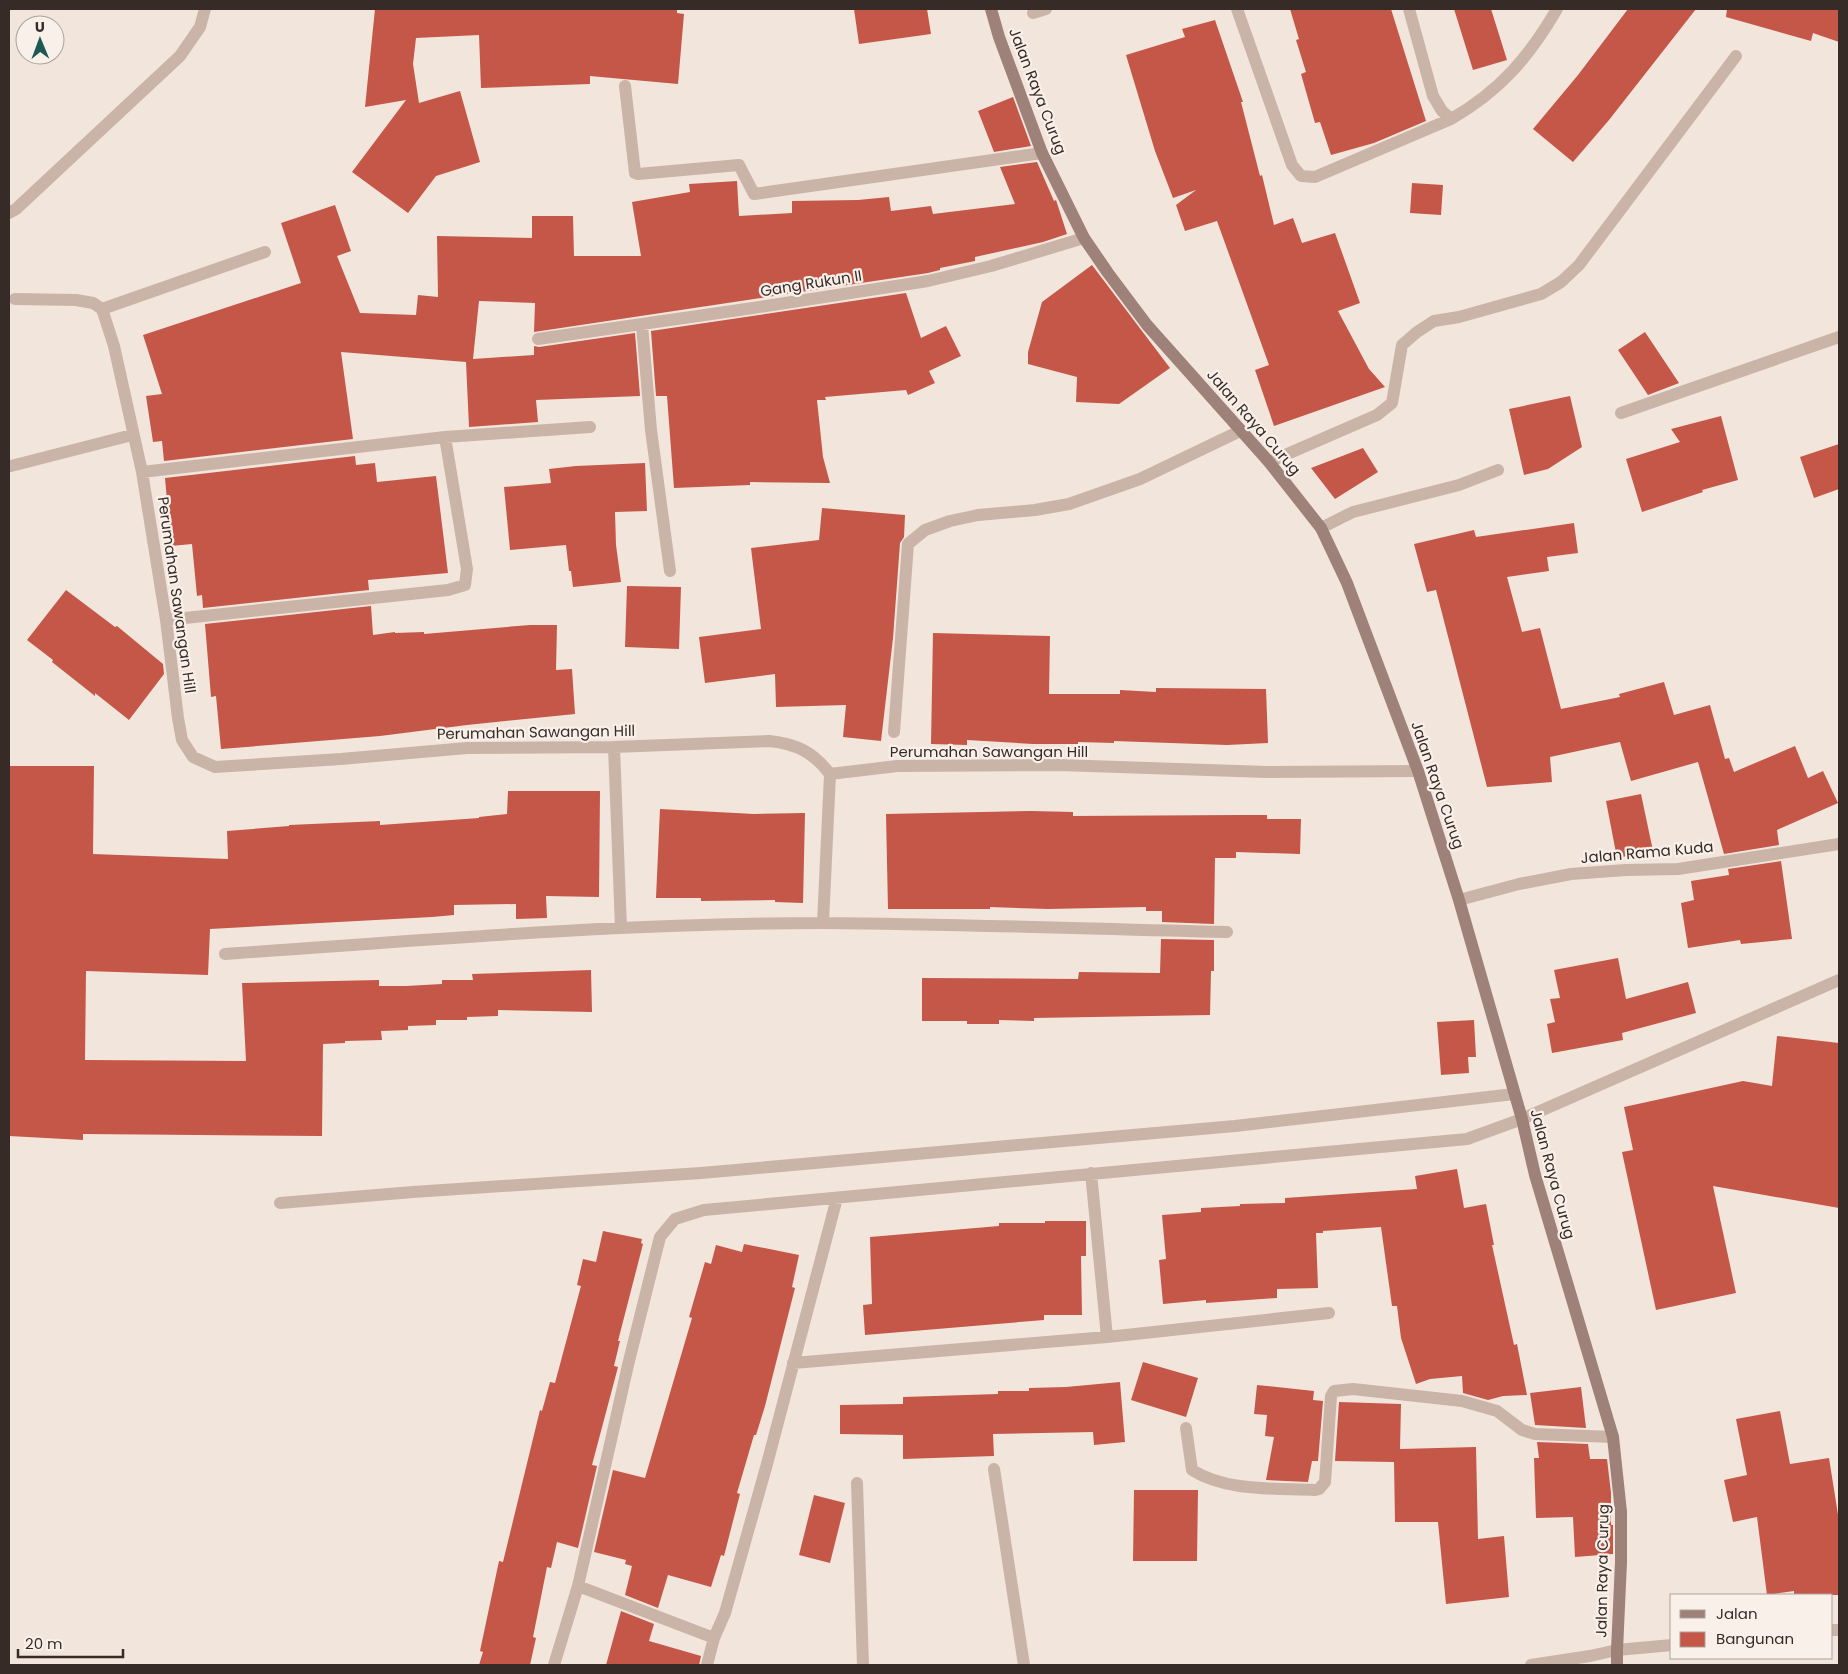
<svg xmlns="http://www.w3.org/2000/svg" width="1848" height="1674" font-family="Poppins,sans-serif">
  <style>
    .building { fill: #c45748 }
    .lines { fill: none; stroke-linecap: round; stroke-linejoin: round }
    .street { stroke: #cab4a8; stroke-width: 12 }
    .secondary { stroke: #9e827a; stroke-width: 12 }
    .labels { text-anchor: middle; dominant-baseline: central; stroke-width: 4.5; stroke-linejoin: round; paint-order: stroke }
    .street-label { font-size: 15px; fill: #372b28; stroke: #f9f0e9 }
  </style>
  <rect width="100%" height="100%" fill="#f2e5dc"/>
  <path class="building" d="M375 9H677V13L684 14 678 84 590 76V84L481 88 479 35 416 38 413 64 419 103 460 91 480 162 436 176 408 213 352 172 406 100 365 107Z
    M854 9H927L931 34 859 44Z
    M1290 9H1391L1426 121 1374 143 1331 155 1320 122 1315 123 1301 74 1306 72 1296 40 1299 39Z
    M1454 9H1491L1507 60 1473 70Z
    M1628 9H1696L1609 120 1573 162 1533 129 1578 75Z
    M1727 9H1839V42L1813 33 1811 41 1726 17Z
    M1215 20 1243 102H1241L1260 176 1262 175 1274 225 1293 218 1302 243 1335 233 1360 303 1338 311 1369 369 1385 387 1274 426 1255 370 1269 365 1217 221 1185 231 1176 205 1196 190 1173 198 1155 151 1126 55 1185 37 1182 29Z
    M1013 97 1031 146 994 152 978 111Z
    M1037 162 1054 201 1056 200 1067 234 1043 242 975 257V261L940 268V270L928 273 534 332 535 303 479 301 473 359 534 355V346L539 347 635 333 640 396 536 400 538 422 469 427 466 362 341 352 353 439 164 461 162 441 153 442 146 396 162 394 143 335 301 283 281 223 335 205 351 251 337 256 360 313 416 315 418 295 438 297 437 236 532 238V216H573L574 256H641L632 202 690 192 689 184 737 181 739 216 792 213V201L858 200 889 197 891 211 931 206 933 214 1015 204 1000 167Z
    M1412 183 1443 185 1441 215 1410 213Z
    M1092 265 1170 368 1119 404 1076 402 1077 377 1028 364V352L1042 302Z
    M906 293 921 338 946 326 961 356 929 371 935 383 908 395 906 390 825 397 826 400H817L823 457 830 483 750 482V485L674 488 667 396H656L651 331Z
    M1645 332 1679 383 1648 395 1618 350Z
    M1570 396 1582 447 1548 469 1524 475 1509 409Z
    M1721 416 1738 480 1702 490 1703 492 1642 512 1626 459 1680 442 1671 429Z
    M1839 444V489L1814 498 1800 457Z
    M1363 448 1378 472 1335 499 1311 468Z
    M355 456 356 465 375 463 377 482 436 476 448 573 368 580 369 590 203 608 202 595 197 596 192 544 171 546 165 478Z
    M645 463 647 511 615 512 616 545 621 582 573 587 571 571H569L566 545 510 550 504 487 551 483 549 469 576 466Z
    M822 508 905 515 904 537 900 543 893 638 881 741 843 737 846 705 776 707 775 674 705 683 699 637 761 629 751 548 819 540Z
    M1574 523 1578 553 1547 557 1549 571 1507 577 1522 632 1540 628 1561 709 1620 697 1619 694 1664 682 1674 715 1710 705 1725 759 1729 758 1734 772 1795 746 1808 778 1823 771 1838 803 1777 830 1779 845 1724 854 1698 762 1631 781 1620 742 1550 757 1552 782 1487 787 1436 590 1427 592 1414 544 1474 530 1476 537Z
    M627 586 681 587 679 649 625 647Z
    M66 590 115 627 117 626 163 664 164 674 129 720 95 693V696L52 662 53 660 27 640Z
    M371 606 373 635 395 632V633L424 632V634L530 625H557L556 670 572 669 575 714 467 725 380 736 221 749 216 696 211 697 205 624Z
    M933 633 1050 636 1049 694H1120V690L1156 692V688L1266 689 1268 743 1227 745 1114 741V743L1078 742V744H1033L967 740V745L931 744Z
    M9 766H94L93 854 228 859 227 831 289 826V825L380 821V825L479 818V817L507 814 508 791H600L599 897 546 896 547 918 516 919V904L454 905V915L432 917 210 929 208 975 86 971 85 1060 246 1061 242 983 379 980V986H406L442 984V980H473L472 974 591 970 592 1012 498 1010V1016L467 1017V1020H436V1025L408 1026V1030L381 1031 382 1040 345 1041V1043L323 1044 322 1136 83 1134V1140L9 1136Z
    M1641 794 1653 851 1617 858 1606 801Z
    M660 809 754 814 805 813 803 903 775 902V900L701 901V898H656Z
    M1031 811 1073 812V816L1239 815H1267V819H1301L1300 854 1236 852V858H1215L1214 924 1162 922V911H1146V907L1048 909 990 907V909H888L886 814Z
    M1781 861 1792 939 1741 944 1740 940 1688 948 1681 903 1694 900 1691 881 1729 875 1728 869Z
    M1161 939 1214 940V971H1211L1210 1015 1034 1018V1021L999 1020V1024H967V1021H922V978L1078 979 1079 972 1160 973Z
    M1618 958 1626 999 1688 982 1696 1013 1622 1033 1623 1040 1552 1053 1547 1024 1555 1022 1550 999 1560 998 1554 970Z
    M1474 1020 1476 1057H1468L1469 1073 1441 1075 1437 1022Z
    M1777 1036 1839 1043V1208L1713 1186 1736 1293 1656 1310 1622 1152 1633 1150 1624 1107 1743 1081 1772 1086Z
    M1457 1169 1464 1208 1486 1204 1494 1245H1492L1514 1345 1517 1344 1527 1395 1503 1396 1488 1400 1463 1393 1462 1376 1430 1379 1416 1384 1401 1338 1397 1306H1392L1381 1227 1323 1231V1233H1316L1318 1288 1277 1289V1298L1206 1303V1300L1163 1304 1159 1260 1166 1259 1162 1215 1201 1212V1208L1240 1206V1204L1285 1203V1198L1417 1189 1415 1176Z
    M1045 1221H1086V1256H1081L1082 1315H1044V1320L865 1335 863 1305 872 1304 870 1237 999 1226V1223H1045Z
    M603 1231 642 1239 641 1243 643 1244 618 1341H620L614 1366 618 1367 592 1465 597 1466 578 1548 557 1542 551 1568 547 1567 533 1637 536 1638 530 1665H479L483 1652 480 1651 499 1561 503 1562 540 1410 542 1411 550 1382 555 1383 581 1286 577 1285 583 1259 596 1262Z
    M744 1244 799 1255 792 1287 795 1288 765 1406 756 1435H754L737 1493 740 1494 724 1556 721 1555 711 1587 668 1575 658 1608 625 1595 632 1566 625 1564 626 1560 594 1552 613 1470 645 1478 692 1318 689 1317 705 1262 711 1264 716 1245 742 1252Z
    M1143 1362 1198 1378 1186 1417 1131 1400Z
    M1120 1382 1125 1442 1094 1445 1093 1432 993 1434 994 1456 903 1459V1435L840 1434V1405L903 1404V1397L998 1394V1391H1029V1388L1066 1387Z
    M1257 1385 1314 1391 1313 1400 1323 1401 1318 1461H1312L1308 1482 1266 1480 1274 1437 1265 1436 1267 1415 1254 1414Z
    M1581 1387 1586 1428 1535 1425 1530 1393Z
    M1339 1402 1401 1404 1400 1449 1476 1447 1478 1539 1504 1536 1509 1597 1446 1604 1438 1522H1395L1394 1462 1335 1461Z
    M1780 1411 1790 1464 1829 1458 1839 1521V1595H1794V1591L1767 1595 1757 1517 1733 1522 1724 1480 1747 1475 1736 1419Z
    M1537 1442 1588 1444 1590 1459H1607L1611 1493V1525H1613V1554L1575 1557 1573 1517 1536 1518 1534 1458H1539Z
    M1134 1490H1198L1197 1561H1133Z
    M814 1495 845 1503 830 1563 799 1555Z
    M621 1611 654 1624 649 1641 701 1656 699 1665H606Z"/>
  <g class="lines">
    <path class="street" d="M1237 9 1292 165 1301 176 1315 177 1451 119
      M1409 9 1433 96 1442 111 1451 119C1500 91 1529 57 1557 9
      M1033 13 1046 9
      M625 86 635 173 638 174 739 165 754 194 1042 153
      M9 213 16 209 180 56 200 27 205 9
      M15 299 76 300 93 303 102 309 114 346 142 472 166 620 178 718 182 740 193 757 215 767 341 759 467 748 614 747 769 741C797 744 813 752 830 774L897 766 1059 765 1267 772 1418 771
      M102 309 265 252
      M642 325 651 430 670 571
      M538 339 753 308 928 281 991 266 1084 238
      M1621 413 1839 337
      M1269 462 1377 415 1392 403 1402 345 1417 332 1434 321 1459 317 1541 294 1561 282 1579 265 1736 56
      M11 466 132 435
      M142 472 445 437 590 427
      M1321 528 1353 512 1459 485 1498 470
      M166 620 448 590 465 585 467 569 445 437
      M894 732 908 544 925 530 950 521 978 515 1035 510 1069 504 1140 479 1240 431
      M614 747 621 928
      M1459 900 1519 884 1571 874 1626 870 1678 869 1839 844
      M823 923 830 774
      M225 954C424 940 624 923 824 923 958 924 1092 929 1227 932
      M1091 1173 1107 1337
      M280 1203 413 1192 701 1173 1235 1126 1514 1094
      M793 1363 1107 1337 1329 1313
      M1186 1428 1192 1470C1227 1492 1275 1488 1315 1490L1319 1489 1325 1482 1331 1396 1334 1391 1353 1389 1462 1401 1497 1411 1522 1430 1535 1434 1613 1437
      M994 1469 1024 1665
      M857 1483 863 1665
      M578 1586 714 1638
      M1832 1630H1839
      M554 1665 578 1586 628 1365 660 1237 675 1219 704 1210 1467 1139 1522 1119 1839 980
      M707 1665 714 1638 725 1613 767 1464 837 1198
      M1531 1665 1590 1656 1617 1650 1672 1645"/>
    <path class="secondary" d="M991 9 999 37 1042 153 1084 238 1108 273 1147 325 1269 462 1321 528 1347 583 1418 771 1459 900 1522 1119 1535 1175 1613 1437 1621 1512V1562L1617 1650V1665"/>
  </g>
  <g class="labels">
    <g class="street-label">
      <text transform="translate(1038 91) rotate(69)">Jalan Raya Curug</text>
      <text transform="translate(811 283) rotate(-9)">Gang Rukun II</text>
      <text transform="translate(1254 422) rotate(49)">Jalan Raya Curug</text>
      <text transform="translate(177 595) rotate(82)">Perumahan Sawangan Hill</text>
      <text transform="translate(536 732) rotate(-1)">Perumahan Sawangan Hill</text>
      <text x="989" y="751">Perumahan Sawangan Hill</text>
      <text transform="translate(1438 785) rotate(71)">Jalan Raya Curug</text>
      <text transform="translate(1647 852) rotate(-5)">Jalan Rama Kuda</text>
      <text transform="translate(1553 1174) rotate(75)">Jalan Raya Curug</text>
      <text transform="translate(1602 1571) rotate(-89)">Jalan Raya Curug</text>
    </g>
  </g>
  <rect width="1848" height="1674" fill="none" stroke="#372b28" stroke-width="20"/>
  <rect x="1670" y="1594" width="162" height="65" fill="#f9f0e9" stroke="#aba19c"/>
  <rect x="1680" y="1610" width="25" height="8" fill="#9e827a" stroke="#aba19c"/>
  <text x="1716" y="1619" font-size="15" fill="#372b28">Jalan</text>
  <rect x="1680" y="1632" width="25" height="15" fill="#c45748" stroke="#aba19c"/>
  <text x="1716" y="1644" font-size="15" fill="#372b28">Bangunan</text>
  <g transform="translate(40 40) rotate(359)"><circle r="24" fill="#f9f0e9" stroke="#aba19c"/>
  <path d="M0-4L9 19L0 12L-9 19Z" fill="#1e5855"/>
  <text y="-8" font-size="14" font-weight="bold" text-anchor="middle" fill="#372b28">U</text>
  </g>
  <path d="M18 1649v8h105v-8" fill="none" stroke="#372b28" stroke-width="2.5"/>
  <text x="25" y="1649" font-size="15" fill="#372b28" stroke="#f9f0e9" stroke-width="4" paint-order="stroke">20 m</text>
</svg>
